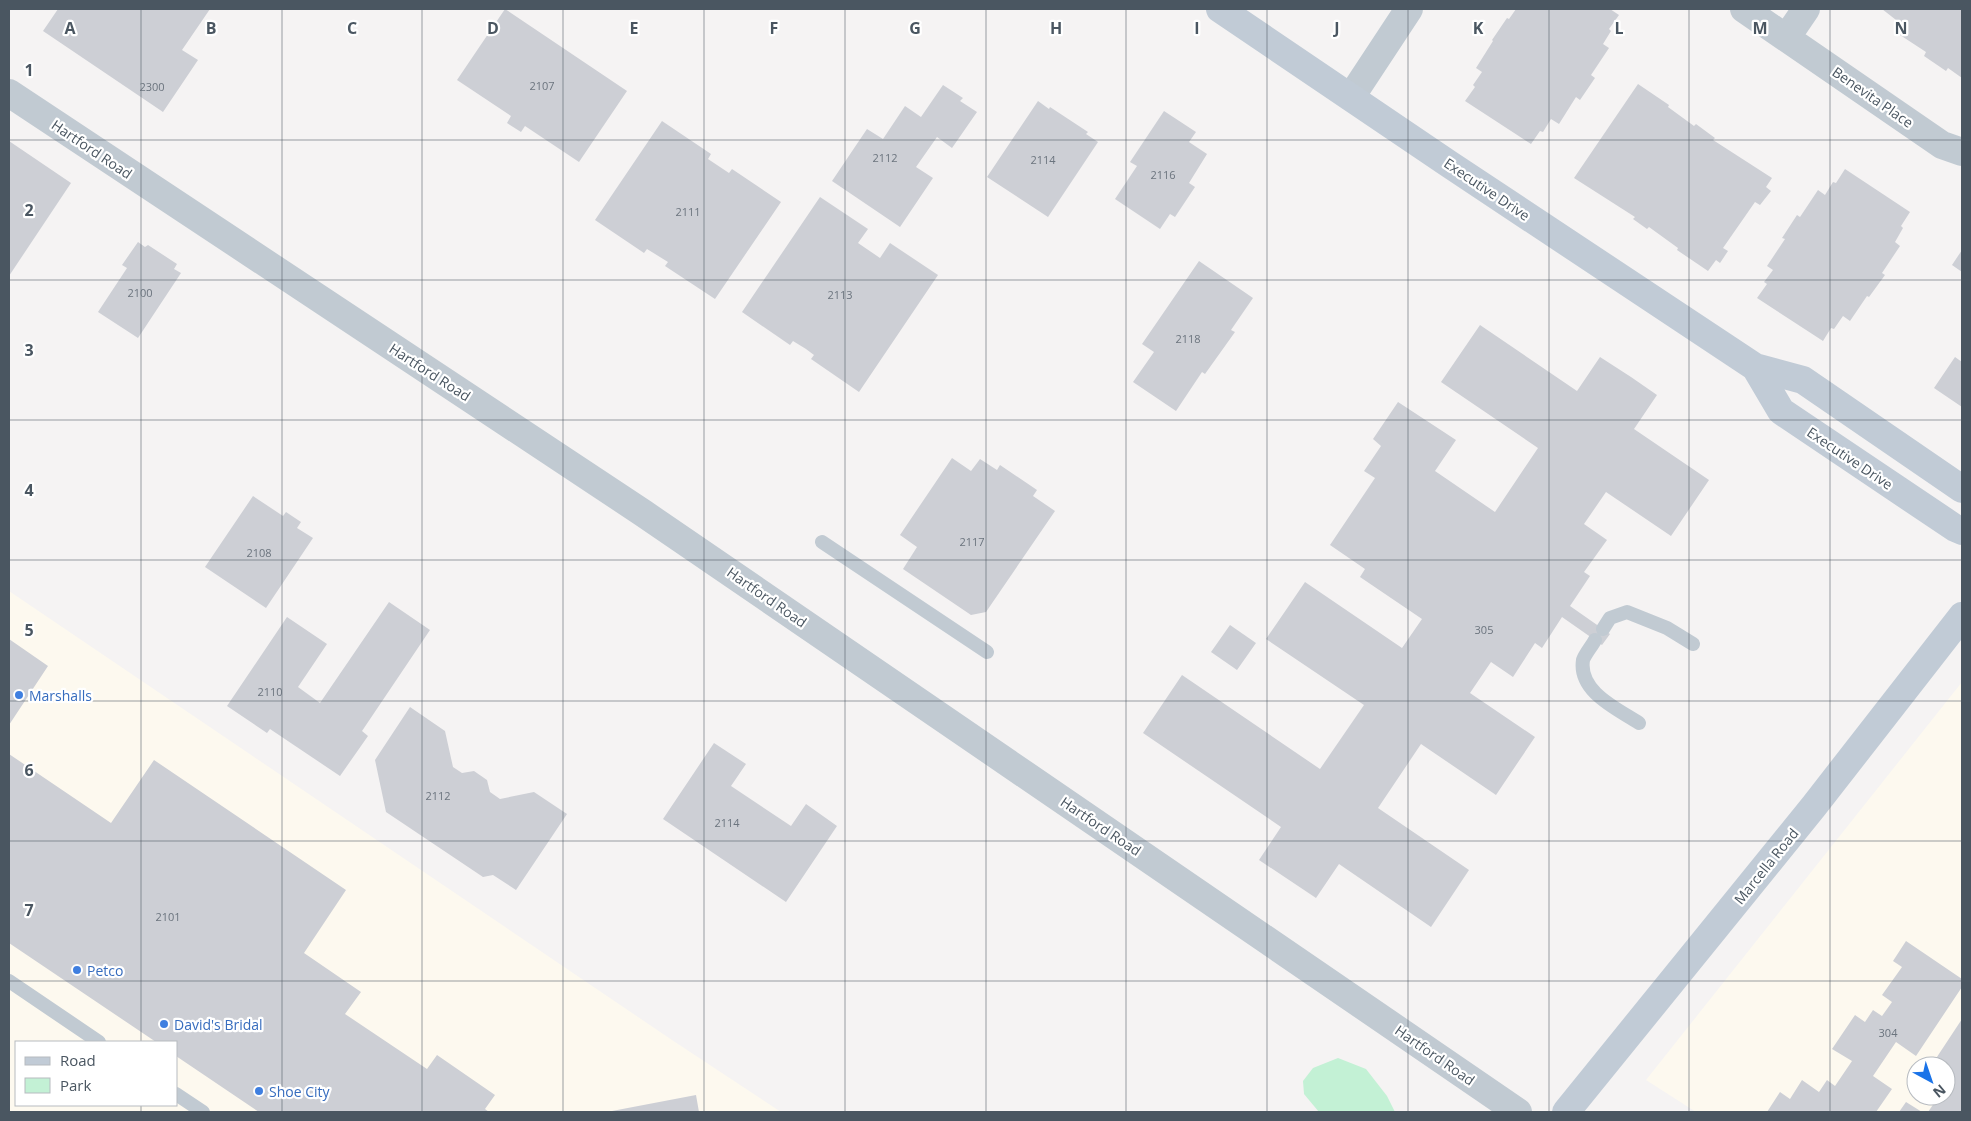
<svg xmlns="http://www.w3.org/2000/svg" width="1971" height="1121" font-family="'Open Sans',sans-serif">
  <style>
    .commercial { fill: #fdf9ef; fill-rule: evenodd }
    .green { fill: #c3f1d5 }
    .building { fill: #cdcfd5 }
    .lines { fill: none; stroke-linecap: round; stroke-linejoin: round }
    .lane { stroke: #c1cad2; stroke-width: 14 }
    .street { stroke: #c1cad2; stroke-width: 28 }
    .secondary { stroke: #c1cbd6; stroke-width: 28 }
    .grid { fill: none; stroke: #4a5661; stroke-width: 1; stroke-opacity: 0.55 }
    .shop-dot { fill: #3f7fe0; stroke: #fff; stroke-width: 2 }
    .labels { text-anchor: middle; dominant-baseline: central; stroke-width: 4.5; stroke-linejoin: round; paint-order: stroke }
    .number-label { font-size: 11px; fill: #6b747e }
    .street-label { font-size: 14px; fill: #4a5661; stroke: #fff }
    .shop-label { font-size: 14px; fill: #366cbe; stroke: #fff; text-anchor: start }
    .grid-label { font-size: 16px; text-anchor: middle; font-weight: bold; fill: #4a5661; stroke: #fff; stroke-width: 4.5; stroke-linejoin: round; paint-order: stroke }
  </style>
  <rect width="100%" height="100%" fill="#f5f3f3"/>
  <path class="commercial" d="M9 591 672 1040 781 1112H9ZM16 1042H176V1105H16Z
    M1962 682V1112H1696L1646 1080ZM1916 1066H1946V1096H1916Z"/>
  <path class="green" d="M1338 1058 1366 1069 1387 1096 1395 1112H1319L1304 1094 1303 1081 1313 1068Z"/>
  <path class="building" d="M58 9H210L182 50 198 60 163 112 43 31Z
    M505 9 627 91 579 162 525 126 521 132 507 123 511 116 457 80Z
    M1516 9H1610L1619 15 1609 29 1611 31 1603 44 1609 48 1591 75 1595 78 1580 100 1576 97 1559 124 1551 119 1543 132 1540 131 1531 144 1465 101 1475 87 1473 85 1482 72 1476 68 1493 41 1492 40 1507 18 1509 19Z
    M1882 9H1962V78L1948 68 1946 71 1924 56 1926 52 1900 35 1905 27Z
    M1638 84 1669 105 1668 107 1694 126 1696 124 1715 138 1713 140 1772 178 1766 187 1771 191 1760 205 1755 202 1723 248 1728 251 1720 263 1716 260 1708 271 1677 250 1678 248 1649 227 1647 229 1633 219 1635 217 1574 178Z
    M943 85 963 98 960 101 977 112 952 148 937 137 916 167 933 178 900 227 832 181 867 129 883 139 905 106 921 117Z
    M1038 101 1049 109 1050 107 1088 132 1086 134 1098 142 1048 217 987 177Z
    M1164 111 1196 132 1189 142 1207 154 1189 183 1195 187 1175 217 1170 214 1160 229 1115 199 1137 166 1130 162Z
    M662 121 711 154 708 159 729 173 732 169 781 202 715 299 665 266 668 262 647 249 644 253 595 220Z
    M9 141 71 183 9 276Z
    M1845 169 1910 212 1901 226 1903 228 1895 242 1900 246 1882 273 1885 275 1869 297 1867 296 1850 321 1843 316 1834 329 1831 328 1823 341 1757 298 1767 284 1764 282 1773 270 1767 266 1785 239 1782 238 1797 215 1800 217 1818 190 1825 195 1833 182 1836 183Z
    M820 197 868 229 858 243 880 258 890 243 938 275 859 392 811 359 814 355 806 349 793 341 790 345 742 312Z
    M138 242 145 247 148 245 177 264 174 269 181 273 138 338 98 312 127 268 122 265Z
    M1962 250V272L1952 265Z
    M1199 261 1253 298 1231 330 1235 332 1205 374 1202 372 1176 411 1133 382 1154 352 1142 344Z
    M1480 325 1577 391 1600 357 1631 377 1657 395 1634 429 1709 480 1671 536 1606 492 1584 524 1607 540 1584 572 1590 576 1570 606 1610 634 1602 645 1562 617 1542 648 1535 643 1513 677 1491 662 1470 693 1535 737 1496 795 1421 744 1378 808 1469 870 1431 927 1339 864 1316 898 1259 860 1281 827 1143 733 1182 675 1320 769 1364 705 1266 639 1288 607 1305 582 1402 648 1422 619 1360 577 1365 569 1330 545 1375 478 1364 471 1381 446 1373 439 1398 402 1456 440 1435 471 1495 512 1538 448 1441 382Z
    M1955 357 1962 362V407L1934 388Z
    M952 458 971 471 980 459 997 470 1000 465 1037 490 1033 496 1055 511 986 612 971 615 903 569 917 547 900 535Z
    M253 496 283 516 286 512 301 522 297 528 313 538 266 608 205 567Z
    M389 602 430 630 362 731 368 736 340 776 270 729 267 733 227 706 287 617 327 644 298 687 320 703Z
    M1230 625 1256 643 1237 670 1211 652Z
    M9 639 48 666 9 725Z
    M410 707 445 731 453 767 462 773 474 771 487 780 490 792 500 799 534 792 567 814 516 890 493 875 483 877 386 812 375 760Z
    M714 743 746 764 731 786 791 826 806 804 837 826 786 902 663 819Z
    M9 754 111 823 154 760 346 890 304 953 361 992 345 1014 427 1069 437 1055 495 1095 485 1109 489 1112H259L176 1056V1042H156L9 943Z
    M1906 941 1962 979V987L1916 1056 1896 1042 1873 1076 1892 1089 1876 1112H1767L1780 1092 1790 1099 1802 1080 1819 1092 1827 1080 1835 1086 1852 1061 1832 1049 1855 1015 1865 1022 1873 1010 1882 1016 1892 1002 1882 995 1902 967 1893 961Z
    M1962 1019V1112H1928L1939 1096H1946V1085L1950 1078 1946 1075V1066H1931Z
    M696 1095 699 1112H613L612 1111Z
    M1906 1102 1922 1112H1899Z"/>
  <g class="lines">
    <path class="lane" d="M822 542 987 652
      M1603 629 1610 618 1627 612 1667 628 1693 644
      M1595 640C1592 646 1585 654 1583 660 1578 692 1618 709 1639 723
      M9 981 99 1042
      M176 1094 203 1112"/>
    <path class="street" d="M1744 9 1942 145 1962 152
      M1787 37 1806 9
      M9 93 643 513 1518 1112
      M1351 97 1409 9"/>
    <path class="secondary" d="M1220 9 1449 164 1755 367 1803 380 1962 489
      M1755 367 1781 411 1955 528 1962 531
      M1566 1112 1814 806 1962 616"/>
  </g>
  <path class="grid" d="M141 9V1042M282 9V1112M422 9V1112M563 9V1112M704 9V1112M845 9V1112M986 9V1112M1126 9V1112M1267 9V1112M1408 9V1112M1549 9V1112M1689 9V1112M1830 9V1112M9 140H1962M9 280H1962M9 420H1962M9 560H1962M9 701H1962M9 841H1962M9 981H1962M141 1105V1112"/>
  <g class="shop-dot">
    <circle cx="19" cy="695" r="5"/>
    <circle cx="77" cy="970" r="5"/>
    <circle cx="164" cy="1024" r="5"/>
    <circle cx="259" cy="1091" r="5"/>
  </g>
  <g class="labels">
    <g class="number-label">
      <text x="542" y="85">2107</text>
      <text x="152" y="86">2300</text>
      <text x="885" y="157">2112</text>
      <text x="1043" y="159">2114</text>
      <text x="1163" y="174">2116</text>
      <text x="688" y="211">2111</text>
      <text x="140" y="292">2100</text>
      <text x="840" y="294">2113</text>
      <text x="1188" y="338">2118</text>
      <text x="972" y="541">2117</text>
      <text x="259" y="552">2108</text>
      <text x="1484" y="629">305</text>
      <text x="270" y="691">2110</text>
      <text x="438" y="795">2112</text>
      <text x="727" y="822">2114</text>
      <text x="168" y="916">2101</text>
      <text x="1888" y="1032">304</text>
    </g>
    <g class="street-label">
      <text transform="translate(1873 97) rotate(35)">Benevita Place</text>
      <text transform="translate(92 149) rotate(34)">Hartford Road</text>
      <text transform="translate(1487 189) rotate(34)">Executive Drive</text>
      <text transform="translate(430 372) rotate(33)">Hartford Road</text>
      <text transform="translate(1850 458) rotate(34)">Executive Drive</text>
      <text transform="translate(767 597) rotate(35)">Hartford Road</text>
      <text transform="translate(1101 826) rotate(34)">Hartford Road</text>
      <text transform="translate(1766 866) rotate(-51)">Marcella Road</text>
      <text transform="translate(1435 1055) rotate(35)">Hartford Road</text>
    </g>
    <g class="shop-label">
      <text x="29" y="695">Marshalls</text>
      <text x="87" y="970">Petco</text>
      <text x="174" y="1024">David's Bridal</text>
      <text x="269" y="1091">Shoe City</text>
    </g>
  </g>
  <g class="grid-label">
    <text x="70" y="34">A</text>
    <text x="211" y="34">B</text>
    <text x="352" y="34">C</text>
    <text x="493" y="34">D</text>
    <text x="634" y="34">E</text>
    <text x="774" y="34">F</text>
    <text x="915" y="34">G</text>
    <text x="1056" y="34">H</text>
    <text x="1197" y="34">I</text>
    <text x="1337" y="34">J</text>
    <text x="1478" y="34">K</text>
    <text x="1619" y="34">L</text>
    <text x="1760" y="34">M</text>
    <text x="1901" y="34">N</text>
    <text x="29" y="76">1</text>
    <text x="29" y="216">2</text>
    <text x="29" y="356">3</text>
    <text x="29" y="496">4</text>
    <text x="29" y="636">5</text>
    <text x="29" y="776">6</text>
    <text x="29" y="916">7</text>
  </g>
  <rect width="1971" height="1121" fill="none" stroke="#4a5661" stroke-width="20"/>
  <rect x="15" y="1041" width="162" height="65" fill="#ffffff" stroke="#b7bbc0"/>
  <rect x="25" y="1057" width="25" height="8" fill="#c1cbd6" stroke="#b7bbc0"/>
  <text x="60" y="1066" font-size="15" fill="#4a5661">Road</text>
  <rect x="25" y="1078" width="25" height="15" fill="#c3f1d5" stroke="#b7bbc0"/>
  <text x="60" y="1091" font-size="15" fill="#4a5661">Park</text>
  <g transform="translate(1931 1081) rotate(140)"><circle r="24" fill="#ffffff" stroke="#b7bbc0"/>
  <path d="M0-4L9 19L0 12L-9 19Z" fill="#1a73e8"/>
  <text y="-8" font-size="14" font-weight="bold" text-anchor="middle" fill="#4a5661">N</text>
  </g>
</svg>
